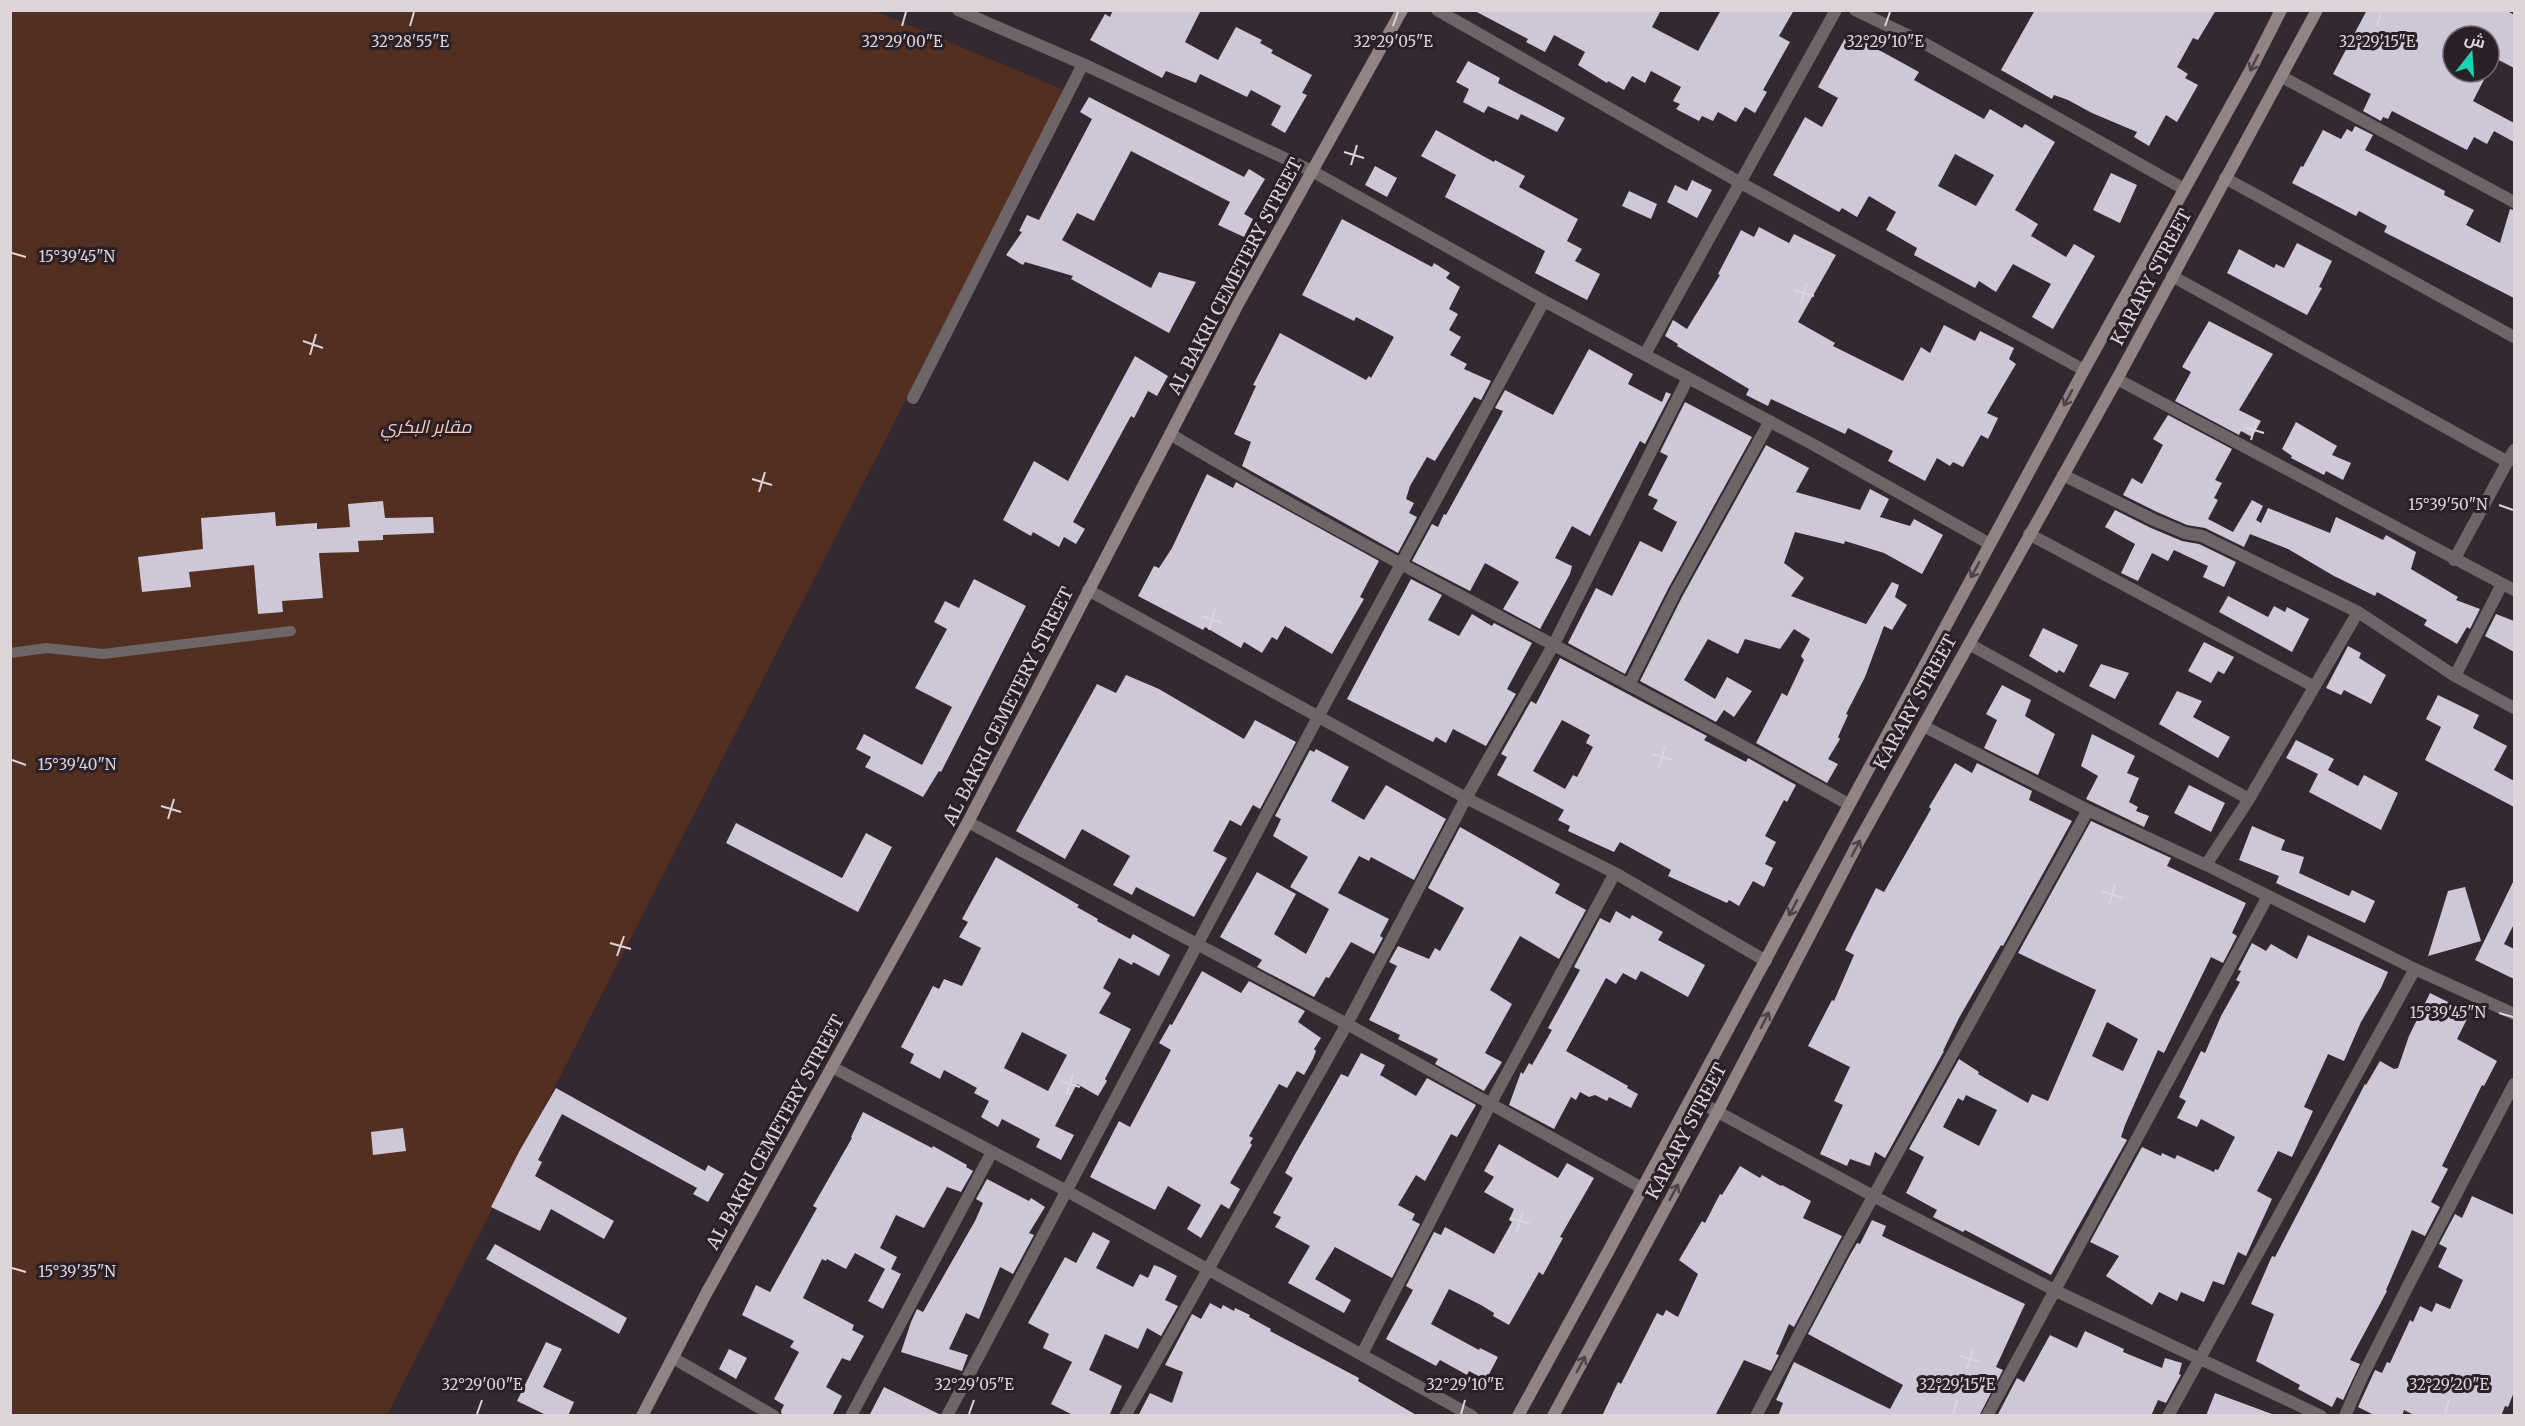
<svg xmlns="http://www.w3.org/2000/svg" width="2525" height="1426" font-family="Merriweather,Cairo,serif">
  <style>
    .green { fill: #522f20 }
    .building { fill: #cec7d7; fill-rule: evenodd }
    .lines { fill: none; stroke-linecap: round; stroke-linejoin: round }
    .lane { stroke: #6d6566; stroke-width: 10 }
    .street { stroke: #6d6566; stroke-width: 12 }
    .secondary { stroke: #908485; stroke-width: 12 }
    .oneway { stroke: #4e4348 }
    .ticks { fill: none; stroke: #dcd4d9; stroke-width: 2 }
    .labels { text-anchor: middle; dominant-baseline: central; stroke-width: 6; stroke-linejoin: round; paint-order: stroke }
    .street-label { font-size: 18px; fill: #dcd4d9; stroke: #2b2027 }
    .park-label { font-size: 18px; font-style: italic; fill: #f8cdba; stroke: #2b2027 }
    .ticks-label { font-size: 15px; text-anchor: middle; fill: #dcd4d9; stroke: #2b2027; stroke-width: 6; stroke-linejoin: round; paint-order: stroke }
  </style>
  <rect width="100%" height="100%" fill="#352931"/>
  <path class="green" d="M10 11H875L1064 90 387 1415H11Z"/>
  <path class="building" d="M1113 10H1201L1185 42 1218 60 1236 27 1262 40 1260 43 1273 50 1271 53 1312 75 1302 93 1307 95 1285 133 1271 125 1281 106 1251 90 1247 97 1200 74 1196 83 1166 71 1162 78 1090 40 1105 14 1110 17Z
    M1473 10H1661L1652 27 1698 51 1721 10H1794L1779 36 1790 42 1763 90 1767 92 1755 113 1745 107 1736 122 1718 112 1713 121 1702 116 1699 121 1676 109 1680 104 1673 101 1681 87 1651 71 1645 83 1632 76 1624 90 1608 81 1607 83 1578 65 1585 52 1554 35 1545 52 1526 42 1528 39Z
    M2035 10H2216L2198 40 2193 38 2177 67 2188 74 2185 78 2198 85 2177 122 2166 115 2149 146 2134 137 2137 132 2092 113 2068 100 2054 95 2052 99 2001 70Z
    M2367 10H2506L2514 15V68L2489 55V36H2453V72H2488L2473 101 2514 123V142L2494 131 2487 144 2474 137 2467 150 2392 111 2388 119 2383 117 2381 121 2363 111 2371 94 2333 74Z
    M1848 33 1919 72 1914 80 1984 119 1990 109 2022 128 2025 124 2055 142 2015 210 2038 224 2031 236 2066 257 2074 244 2095 256 2053 329 2032 317 2051 284 2013 264 1996 292 1979 281 1975 288 1914 255 1917 248 1886 230 1896 212 1869 196 1857 217 1842 208 1839 212 1773 175 1805 117 1822 127 1838 98 1818 87ZM1955 154 1994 175 1976 206 1938 186Z
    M1468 61 1500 78 1498 83 1565 118 1557 132 1521 114 1518 120 1488 106 1484 113 1463 102 1469 89 1456 82Z
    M1089 97 1244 177 1249 169 1265 179 1244 214 1253 219 1244 237 1218 225 1230 202 1131 151 1094 221 1077 213 1062 240 1151 288 1159 272 1196 282 1169 333 1071 279 1073 276 1025 262 1023 265 1006 255 1022 232 1019 231 1027 215 1039 220 1092 119 1080 112Z
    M2355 126 2373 135 2365 150 2445 191 2444 195 2474 210 2466 225 2500 243 2510 209 2514 210V298L2384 232 2387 226 2359 211 2356 216 2292 183 2301 166 2303 167 2323 130 2341 139 2347 129 2352 132Z
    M1436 130 1494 162 1495 160 1525 176 1519 187 1578 219 1567 241 1582 249 1575 261 1600 274 1587 300 1535 273 1545 251 1445 197 1456 175 1421 156Z
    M1375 166 1397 178 1387 197 1365 185Z
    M2111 173 2137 185 2120 223 2093 210Z
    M1692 180 1712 190 1697 218 1667 202 1675 185 1687 191Z
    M1629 191 1657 204 1651 219 1622 206Z
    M1342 219 1432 267 1434 263 1450 273 1446 278 1460 287 1449 309 1458 314 1449 330 1461 337 1450 355 1467 364 1464 369 1491 381 1481 400 1474 397 1435 461 1427 457 1410 486 1406 499 1414 503 1409 513 1417 517 1398 553 1242 466 1251 442 1234 434 1256 386 1253 385 1280 333 1366 380 1369 376 1371 378 1394 337 1356 317 1354 321 1302 295Z
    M1759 227 1789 243 1794 234 1836 255 1798 322 1835 343 1833 346 1903 381 1921 347 1930 353 1944 325 1975 341 1980 331 2014 348 2009 359 2016 364 1987 413 1998 418 1988 439 1981 435 1963 467 1953 462 1950 466 1937 458 1925 481 1888 461 1893 451 1848 428 1845 434 1771 399 1768 406 1746 395 1749 389 1677 346 1678 344 1665 336 1673 320 1687 329 1720 275 1718 274 1741 230 1754 237Z
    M2297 243 2332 261 2319 287 2322 288 2307 315 2227 273 2239 249 2274 268 2276 264 2284 268Z
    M2209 321 2273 354 2239 410 2261 421 2252 437 2241 431 2239 435 2175 401 2191 372 2182 367Z
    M1589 349 1633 374 1628 384 1662 402 1666 392 1671 394 1645 444 1640 441 1590 536 1572 526 1555 558 1572 566 1570 574 1540 629 1503 609 1519 582 1485 563 1470 591 1412 561 1432 524 1438 527 1444 514 1446 515 1501 415 1503 411 1495 408 1505 390 1553 415Z
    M1135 356 1168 376 1157 396 1148 391 1134 418 1131 416 1073 522 1085 529 1076 544 1064 537 1059 547 1033 532 1031 536 1003 520 1034 461 1068 481Z
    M1685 402 1752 437 1668 589 1625 674 1568 643 1596 588 1612 596 1640 541 1662 552 1677 522 1653 509 1658 500 1648 495 1668 456 1660 452Z
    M2168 415 2232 449 2215 480 2222 483 2214 498 2218 500 2208 519 2233 532 2252 500 2263 506 2256 520 2261 523 2268 508 2330 533 2336 517 2383 540 2386 535 2416 552 2411 569 2458 597 2456 600 2480 609 2470 629 2467 627 2457 644 2424 625 2427 620 2377 592 2375 596 2334 576 2288 549 2250 534 2244 547 2205 528 2187 525 2157 512 2123 495 2132 478 2142 484 2163 445 2153 439Z
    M2296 422 2337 446 2332 455 2351 463 2343 480 2326 471 2324 475 2291 458 2292 456 2282 449Z
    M1766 445 1809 468 1796 492 1860 510 1870 489 1889 499 1880 517 1910 526 1914 519 1943 535 1922 574 1884 553 1845 541 1844 544 1795 532 1784 563 1804 578 1791 596 1866 624 1892 582 1899 585 1895 597 1907 605 1892 630 1884 626 1865 677 1846 714 1848 715 1838 737 1840 739 1828 759 1838 764 1827 783 1756 743 1782 693 1787 696 1804 660 1801 656 1810 639 1794 629 1780 649 1745 639 1738 654 1708 639 1684 680 1715 699 1727 677 1752 691 1734 717 1724 710 1716 722 1640 681 1682 597Z
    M1207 474 1233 488 1236 482 1379 561 1360 597 1364 599 1332 654 1285 626 1277 640 1272 637 1262 653 1244 642 1241 648 1205 627 1203 630 1138 596 1154 566 1159 568 1172 548Z
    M383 501 385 518 433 517 434 533 383 535V540L358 541 359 552 319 553 323 598 282 601 283 612 258 614 254 565 189 572 191 587 142 592 138 557 203 549 201 518 275 512 276 526 317 523V529L350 527 348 504Z
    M2115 510 2151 528 2182 541 2199 544 2236 562 2224 587 2203 577 2208 566 2174 550 2168 561 2152 553 2138 581 2121 573 2135 544 2105 527Z
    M974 579 1026 606 941 772 939 771 923 797 865 767 871 757 856 749 864 734 922 765 952 707 915 688 947 629 934 622 945 601 959 608Z
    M1411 579 1442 595 1428 620 1459 636 1472 614 1492 626 1494 623 1532 643 1507 689 1516 694 1486 746 1453 729 1446 743 1436 737 1433 742 1347 699Z
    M2228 596 2268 617 2274 606 2285 612 2287 607 2309 619 2292 652 2219 612Z
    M2496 614 2514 621V652L2485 636Z
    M2043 628 2078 645 2064 673 2059 670 2057 673 2029 656Z
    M2204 642 2234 657 2224 674 2218 671 2211 683 2188 671Z
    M2348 646 2361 653 2359 658 2386 675 2371 704 2344 690 2341 695 2326 688Z
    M1560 658 1707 736 1704 740 1746 762 1748 758 1796 785 1787 802 1784 800 1765 836 1776 842 1765 864 1773 868 1764 887 1753 881 1739 906 1729 900 1727 903 1668 876 1671 870 1620 842 1614 852 1568 831 1570 826 1558 820 1564 810 1497 775 1507 757 1501 754 1531 701 1536 704ZM1562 720 1590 735 1586 743 1593 747 1577 777 1573 775 1565 789 1533 771Z
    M2101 664 2129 673 2115 699 2089 686Z
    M1126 675 1159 689 1244 739 1255 720 1296 742 1260 809 1253 805 1241 826 1230 820 1213 851 1227 858 1194 917 1136 887 1132 895 1113 885 1130 856 1082 829 1065 859 1016 831 1097 684 1116 693Z
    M2002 685 2031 700 2025 716 2055 734 2038 775 1984 748 1997 720 1986 714Z
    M2177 691 2202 701 2193 717 2230 737 2218 758 2159 724Z
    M2438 695 2479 715 2473 728 2507 746 2494 770 2514 781V807L2425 760 2441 727 2426 719Z
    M2092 734 2135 756 2127 773 2139 778 2129 802 2138 807 2136 811 2149 816 2144 827 2086 799 2098 776 2081 766Z
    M2296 740 2334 759 2328 770 2358 786 2364 775 2398 793 2381 830 2309 792 2318 774 2286 758Z
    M1316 749 1349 767 1331 801 1364 820 1386 785 1446 819 1414 880 1371 857 1369 861 1359 856 1338 893 1389 919 1380 936 1383 938 1374 954 1351 942 1329 978 1326 977 1314 997 1257 967 1262 960 1220 937 1257 872 1296 894 1274 934 1306 954 1329 909 1290 887 1308 857 1273 836 1281 819 1275 816 1310 750 1314 752Z
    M1955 763 1972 773 1977 763 2032 791 2029 800 2072 821 2003 946 2001 945 1959 1018 1943 1051H1944L1885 1158 1875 1152 1870 1166 1850 1159 1847 1166 1820 1154 1843 1105 1834 1101 1850 1067 1808 1046 1832 1000 1834 1001 1854 955 1845 950 1876 888 1884 892 1931 809 1929 807Z
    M2189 785 2225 803 2211 832 2174 813Z
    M2091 821 2171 858 2167 866 2246 903 2232 933 2237 936 2223 963 2211 957 2164 1053 2158 1050 2125 1125 2121 1137 2127 1140 2051 1275 1965 1230 1963 1232 1933 1217 1937 1210 1906 1193 1924 1157 1909 1149 1959 1059 1979 1072 1978 1074 2028 1103 2032 1094 2048 1101 2096 990 2018 953ZM2107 1022 2138 1039 2123 1071 2092 1056ZM1966 1095 1997 1110 1979 1146 1943 1127 1958 1098 1963 1101Z
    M736 823 842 878 866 833 892 847 858 912 726 843Z
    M2252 826 2285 840 2281 850 2304 857 2299 873 2349 896 2352 890 2375 901 2365 923 2276 883 2279 876 2239 860Z
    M1460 827 1560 884 1555 893 1586 910 1559 959 1520 936 1490 990 1512 1004 1485 1053 1502 1062 1484 1091 1435 1064 1438 1059 1398 1039 1400 1035 1369 1020 1397 966 1389 962 1398 946 1429 959 1435 948 1440 951 1464 908 1428 888Z
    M996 857 1079 905 1077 907 1098 919 1097 921 1130 939 1133 934 1170 955 1159 976 1133 962 1132 965 1119 958 1103 988 1111 993 1099 1013 1131 1029 1105 1079 1107 1081 1098 1096 1077 1084 1055 1126 1074 1135 1061 1160 1036 1147 1040 1139 1002 1119 998 1127 981 1117 989 1101 974 1093 977 1088 944 1070 940 1079 910 1063 914 1054 901 1047 933 986 939 989 944 979 962 986 981 948 959 937 968 922 962 919ZM1022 1032 1067 1055 1048 1091 1004 1068Z
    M2514 880V924L2504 944 2514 949V979L2475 960Z
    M2465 887 2481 941 2428 956 2448 891Z
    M1616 911 1630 919 1632 915 1663 932 1658 940 1705 965 1688 997 1641 971 1636 980 1623 973 1616 984 1606 978 1566 1051 1628 1086 1627 1088 1638 1094 1631 1108 1609 1097 1607 1101 1595 1095 1589 1097 1580 1092 1576 1100 1571 1097 1554 1129 1509 1105 1521 1072 1523 1074 1529 1063 1532 1065 1552 1030 1548 1028 1580 970 1574 967 1600 918 1610 923Z
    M2308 935 2388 972 2381 988 2361 1022 2344 1061 2328 1054 2304 1107 2313 1111 2292 1157 2278 1151 2257 1191 2272 1199 2246 1256 2238 1252 2224 1285 2213 1281 2204 1302 2181 1292 2177 1301 2159 1292 2152 1305 2106 1276 2119 1256 2090 1242 2142 1147 2161 1156 2162 1153 2175 1159 2177 1155 2214 1172 2215 1169 2218 1170 2235 1137 2201 1119 2197 1127 2177 1118 2186 1101 2179 1097 2201 1051 2205 1053 2221 1016 2240 982 2236 980 2241 971 2238 970 2252 943 2266 951 2271 944 2297 959Z
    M1202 971 1241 993 1249 981 1305 1011 1298 1022 1321 1038 1314 1049 1316 1051 1313 1059 1304 1075 1297 1071 1287 1088 1279 1084 1249 1136 1253 1138 1250 1143 1252 1145 1230 1183 1240 1189 1229 1209 1221 1204 1201 1238 1187 1229 1201 1205 1168 1186 1155 1210 1090 1177 1119 1121 1130 1127 1171 1050 1159 1043 1170 1024 1172 1025Z
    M2430 993 2470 1013 2457 1039 2497 1061 2484 1086 2482 1085 2442 1166 2448 1169 2431 1202 2440 1207 2425 1236 2412 1230 2386 1290 2387 1291 2350 1360 2360 1364 2343 1400 2337 1397 2332 1407 2298 1389 2300 1385 2256 1361 2274 1314 2251 1304 2272 1256 2275 1257 2365 1084 2366 1085 2380 1061 2394 1069 2398 1068 2409 1036Z
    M1361 1053 1385 1065 1380 1075 1416 1096 1427 1078 1476 1105 1457 1137 1451 1134 1425 1181 1416 1175 1398 1205 1415 1214 1412 1220 1420 1224 1392 1278 1335 1247 1315 1279 1351 1300 1344 1313 1288 1283 1310 1246 1275 1227 1281 1217 1273 1213 1293 1178 1285 1173 1294 1156 1341 1074 1348 1077Z
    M556 1088 705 1171 708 1165 724 1174 708 1202 693 1194 697 1188 562 1114 538 1160 542 1162 535 1176 614 1221 604 1239 551 1209 540 1231 491 1207 520 1150Z
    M863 1112 932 1148 933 1146 967 1165 966 1167 973 1171 961 1192 947 1187 924 1228 896 1215 880 1248 897 1257 891 1269 901 1274 883 1309 868 1301 885 1269 855 1253 846 1269 827 1259 826 1261 822 1259 803 1298 854 1325 852 1330 864 1336 850 1361 842 1358 826 1387 842 1396 832 1416H782L781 1411 784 1405 774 1399 799 1352 790 1347 794 1341 742 1315 756 1285 770 1292 817 1208 813 1206 852 1138 851 1137Z
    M403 1128 406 1151 373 1155 371 1132Z
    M1499 1144 1558 1178 1567 1163 1594 1178 1560 1237 1563 1238 1543 1275 1539 1272 1509 1325 1493 1316 1494 1313 1481 1305 1449 1289 1431 1324 1479 1350 1480 1348 1498 1357 1486 1380 1469 1371 1467 1375 1440 1360 1436 1366 1386 1339 1413 1290 1406 1286 1434 1232 1441 1235 1445 1227 1494 1254 1512 1222 1509 1220 1514 1209 1484 1192 1494 1177 1484 1171Z
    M1740 1166 1760 1178 1762 1175 1781 1186 1782 1185 1811 1201 1803 1218 1842 1236 1794 1327 1789 1324 1776 1354 1779 1355 1771 1371 1744 1360 1715 1416H1602L1618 1382 1621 1384 1657 1313 1663 1316 1666 1310 1678 1317 1698 1274 1679 1260 1702 1221 1705 1223 1720 1194 1722 1195Z
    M987 1179 1029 1201 1031 1198 1045 1207 1029 1233 1034 1235 1013 1274 1000 1267 979 1319 966 1313 949 1349 968 1355 962 1371 901 1352 911 1322 917 1309 923 1312 975 1221 983 1203 976 1199Z
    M2472 1196 2514 1215V1392L2508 1407 2505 1406 2501 1416H2416L2404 1410 2402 1416H2376L2358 1407 2375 1370 2382 1373 2387 1362 2390 1363 2410 1320 2413 1322 2420 1306 2432 1312 2436 1303 2450 1309 2463 1280 2438 1267 2447 1248 2439 1244 2455 1214 2462 1218Z
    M1872 1220 1886 1226 1882 1236 2025 1304 1996 1367 2003 1370 1979 1416H1778L1783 1403 1776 1400 1794 1362 1890 1409 1903 1385 1808 1334 1850 1255 1857 1243 1860 1244Z
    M1093 1232 1110 1241 1096 1268 1133 1287 1140 1274 1148 1278 1154 1265 1162 1268 1177 1276 1165 1300 1178 1306 1161 1336 1147 1328 1138 1349 1105 1334 1089 1370 1122 1386 1109 1416H1075L1051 1404 1072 1362 1043 1348 1049 1334 1028 1323 1065 1257 1076 1263Z
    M495 1244 627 1318 619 1334 486 1259Z
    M1210 1303 1221 1309 1223 1305 1234 1311 1235 1308 1250 1315 1249 1317 1271 1329 1270 1331 1359 1378 1358 1381 1418 1416H1138L1150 1393 1172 1403 1183 1372 1165 1365 1192 1314 1201 1319Z
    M2085 1331 2124 1349 2123 1352 2162 1368 2165 1358 2182 1363 2179 1374 2181 1375 2166 1403 2158 1400 2151 1416H1997L2017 1378 2024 1382 2050 1335 2077 1348Z
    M546 1342 562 1349 543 1387 574 1402 568 1416H548L517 1401Z
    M729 1349 747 1358 736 1379 719 1369Z
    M884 1387 939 1414V1416H869Z
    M2215 1393 2272 1414 2271 1416H2206Z"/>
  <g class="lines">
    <path class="lane" d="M10 653 47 648 103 654 291 631"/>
    <path class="street" d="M958 10 1083 64 1312 171 1544 301 1814 445 1990 544
      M1437 10 1739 182 2084 370
      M1855 10 1922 42 2184 189
      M2282 77 2514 202
      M2225 178 2514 337
      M2172 276 2508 462
      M1645 354 1836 10
      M2117 379 2514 590
      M913 398 1083 64
      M1170 434C1391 566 1624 677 1848 804
      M2063 475 2154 520 2185 533 2202 536 2358 612
      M2029 534 2313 686
      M2454 560 2514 450
      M1088 590 1466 798 1615 873 1766 961
      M1969 644 2249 799
      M2455 676 2502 584
      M1630 683 1675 593 1770 421
      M1923 726 2088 810 2206 865 2415 969 2514 1014
      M968 822 1347 1024 1642 1188
      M2206 865 2249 799 2358 612 2455 676 2514 708
      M832 1067 1065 1190 1472 1416
      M1692 1098 1875 1197 2056 1291 2321 1416
      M1362 1354 1491 1103 1615 873
      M673 1358 774 1416
      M851 1416 992 1152
      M947 1416 1318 717 1544 301
      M1125 1416 1347 1024 1466 798 1554 644 1688 378
      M1756 1416 1843 1251 2088 810
      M1987 1416 2268 896
      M2168 1416 2415 969
      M2345 1416 2361 1379 2408 1286 2514 1084"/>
    <path class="secondary" d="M642 1416 707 1292 968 822 1238 304 1402 10
      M1518 1416 1609 1250 2084 370 2250 71 2281 10
      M1553 1416 1718 1111 1859 841 2117 379 2317 10"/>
  </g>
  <defs><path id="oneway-shaft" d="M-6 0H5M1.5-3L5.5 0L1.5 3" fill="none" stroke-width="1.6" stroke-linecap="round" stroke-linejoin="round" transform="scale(1.5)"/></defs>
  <g class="oneway">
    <use href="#oneway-shaft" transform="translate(2254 63) rotate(117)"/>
    <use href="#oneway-shaft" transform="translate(2068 398) rotate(118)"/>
    <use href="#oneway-shaft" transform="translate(1975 570) rotate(119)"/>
    <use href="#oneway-shaft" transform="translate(1856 848) rotate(-62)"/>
    <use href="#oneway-shaft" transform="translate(1793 908) rotate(118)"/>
    <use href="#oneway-shaft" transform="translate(1765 1020) rotate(-63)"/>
    <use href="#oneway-shaft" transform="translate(1674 1192) rotate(-61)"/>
    <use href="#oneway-shaft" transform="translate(1581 1364) rotate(-62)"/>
  </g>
  <path class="ticks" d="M410 26 414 12M902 26 906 12M1393 26 1398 12M1885 26 1890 12M2377 26 2381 12M1344 152 1364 158M1351 165 1357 145M12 253 26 257M1794 290 1814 296M1801 303 1807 283M303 341 323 348M310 355 316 334M2244 427 2264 433M2251 440 2257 420M752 479 772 485M759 492 765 472M2499 505 2513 510M1202 616 1222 623M1209 630 1215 609M1652 754 1672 760M12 760 26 765M1659 767 1665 747M161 806 181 812M168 819 174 799M2102 891 2122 898M2109 905 2115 884M610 943 631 949M617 956 624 936M2499 1013 2513 1017M1060 1081 1080 1087M1067 1094 1073 1074M1510 1218 1530 1224M1517 1231 1523 1211M12 1268 26 1272M1960 1356 1980 1362M1967 1369 1973 1349M477 1414 482 1400M969 1414 974 1400M1461 1414 1465 1400M1953 1414 1957 1400M2445 1414 2449 1400"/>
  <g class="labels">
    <g class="street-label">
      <text transform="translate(1235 276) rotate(-62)">AL BAKRI CEMETERY STREET</text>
      <text transform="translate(2151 277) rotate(-62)">KARARY STREET</text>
      <text transform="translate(1915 702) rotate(-61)">KARARY STREET</text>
      <text transform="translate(1008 706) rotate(-63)">AL BAKRI CEMETERY STREET</text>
      <text transform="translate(1686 1131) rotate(-62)">KARARY STREET</text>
      <text transform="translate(775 1132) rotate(-61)">AL BAKRI CEMETERY STREET</text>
    </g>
    <g class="park-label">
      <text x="426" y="426">مقابر البكري</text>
    </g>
  </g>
  <g class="ticks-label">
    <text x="410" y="47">32°28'55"E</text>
    <text x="902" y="47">32°29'00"E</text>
    <text x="1393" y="47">32°29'05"E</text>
    <text x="1885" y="47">32°29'10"E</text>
    <text x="2377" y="47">32°29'15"E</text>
    <text x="77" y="262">15°39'45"N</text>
    <text x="2448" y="510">15°39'50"N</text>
    <text x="77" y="770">15°39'40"N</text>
    <text x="2448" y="1018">15°39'45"N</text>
    <text x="77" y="1277">15°39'35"N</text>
    <text x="482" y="1390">32°29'00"E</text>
    <text x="974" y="1390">32°29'05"E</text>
    <text x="1465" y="1390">32°29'10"E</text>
    <text x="1957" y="1390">32°29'15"E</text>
    <text x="2449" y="1390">32°29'20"E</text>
  </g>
  <rect width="2525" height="1426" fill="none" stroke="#dcd4d9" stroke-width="24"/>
  <g transform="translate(2471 54) rotate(17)"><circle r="28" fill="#2b2027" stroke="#72686e" stroke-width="1.5"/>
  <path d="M0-4.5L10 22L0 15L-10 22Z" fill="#17d5b3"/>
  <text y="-9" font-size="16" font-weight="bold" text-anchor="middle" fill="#dcd4d9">ش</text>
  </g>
</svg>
